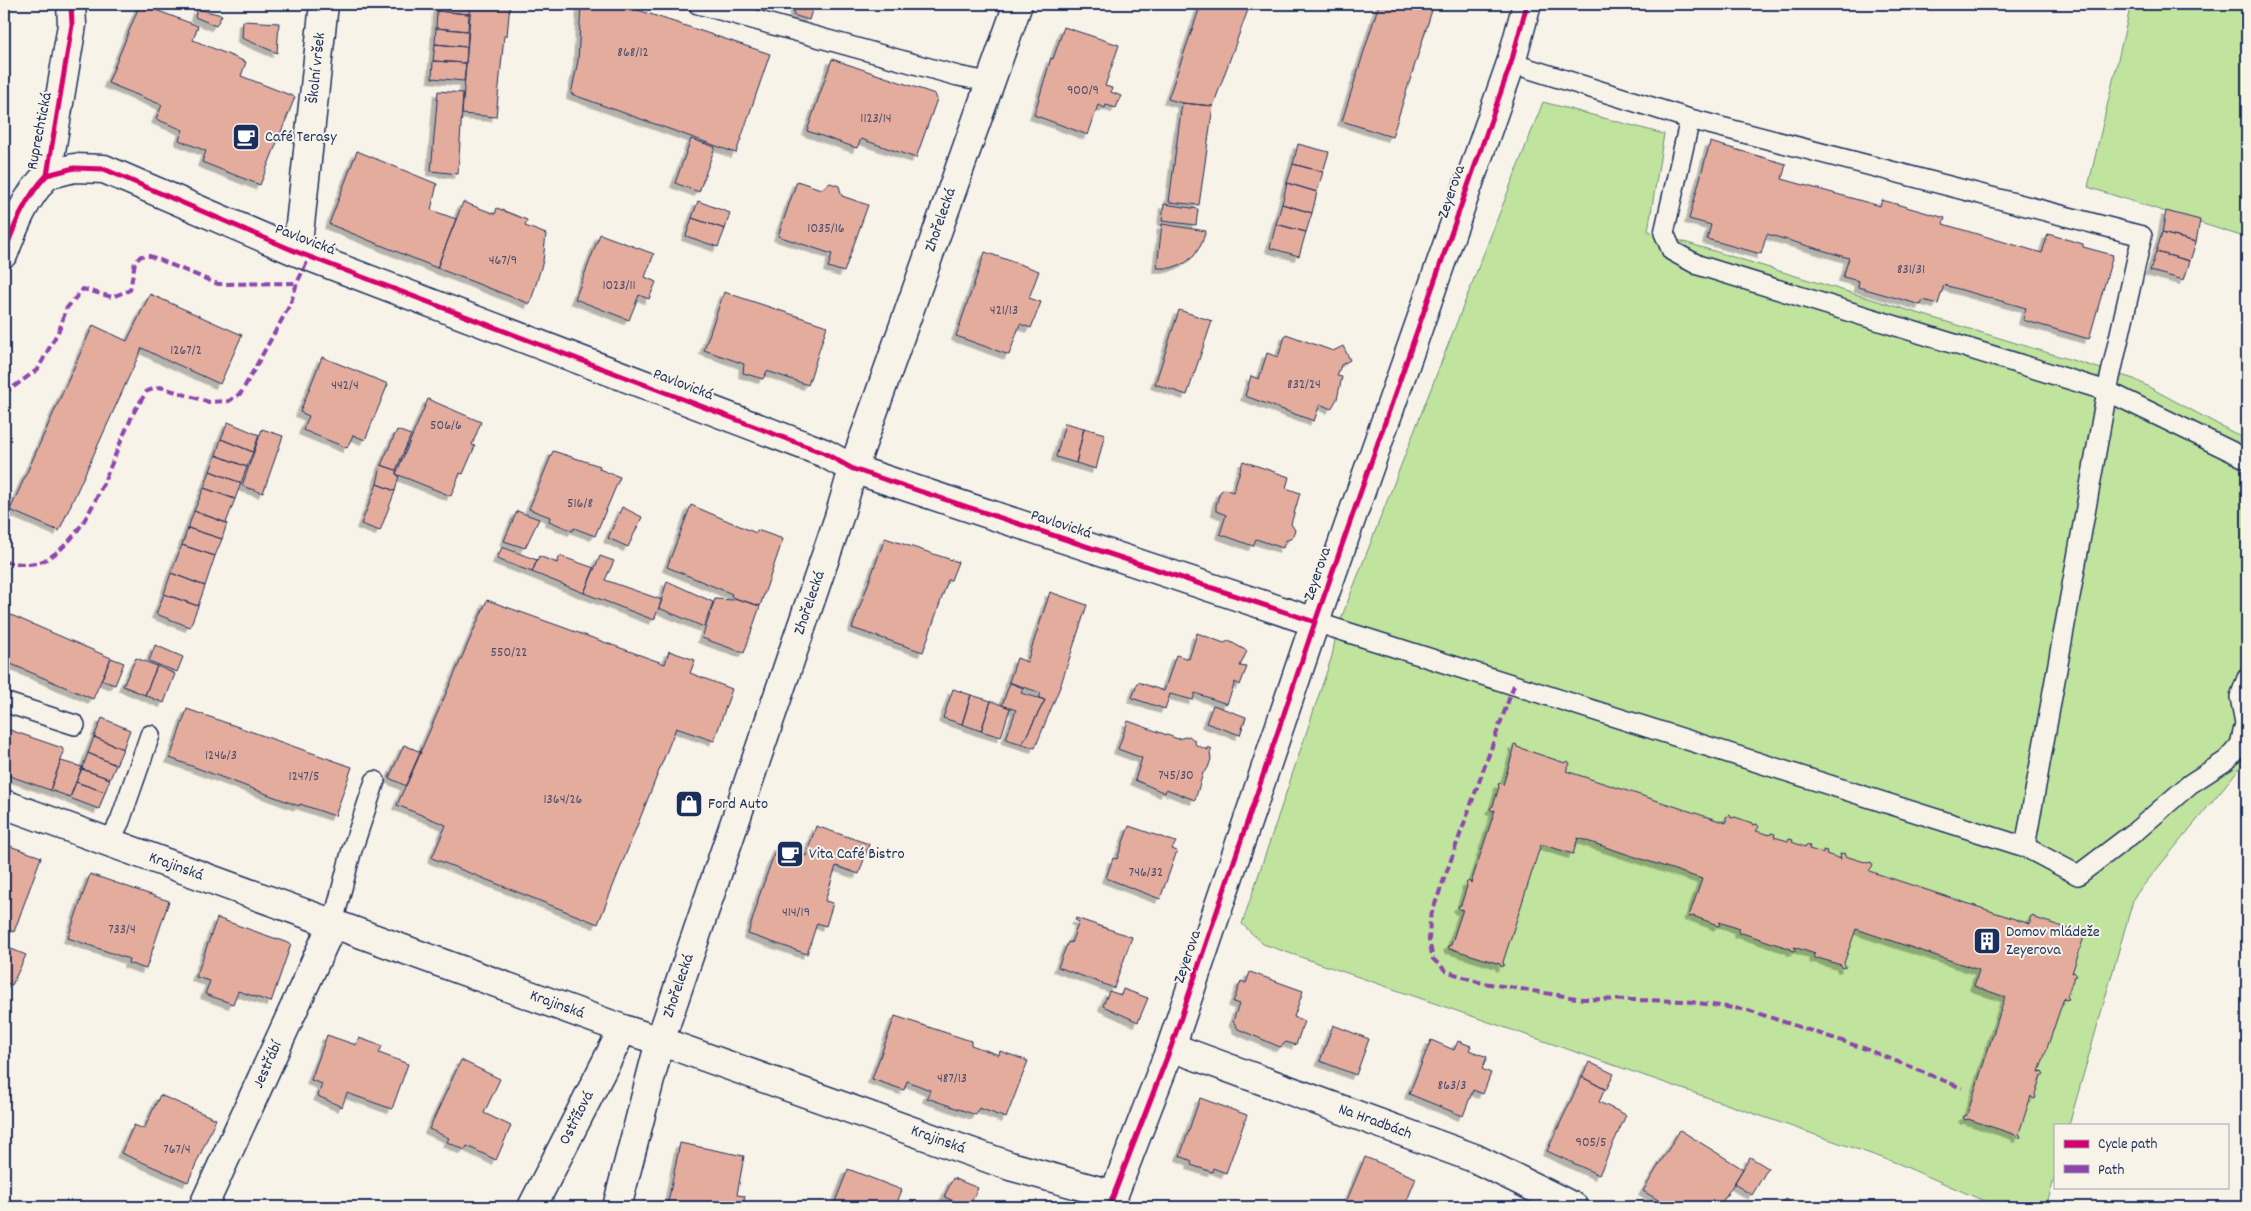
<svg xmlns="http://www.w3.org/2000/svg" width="2251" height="1211" font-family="Dekko,sans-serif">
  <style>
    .green { fill: #c0e49d; stroke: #6e8a7e }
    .building { fill: #e4ac9d; stroke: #1b2f5e; filter: url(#shadow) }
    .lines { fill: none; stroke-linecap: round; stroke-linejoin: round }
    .service-casing { stroke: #1b2f5e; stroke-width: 22 }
    .minor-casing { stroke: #1b2f5e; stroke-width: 31 }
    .secondary-casing { stroke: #1b2f5e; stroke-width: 31 }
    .service { stroke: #f7f3e8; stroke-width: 19 }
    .minor { stroke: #f7f3e8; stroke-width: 28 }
    .secondary { stroke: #f7f3e8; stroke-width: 28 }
    .quiet { stroke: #8e44ad; stroke-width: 4; stroke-dasharray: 8 4; stroke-linecap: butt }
    .cycleway-casing { stroke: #f7f3e8; stroke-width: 8 }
    .cycleway { stroke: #d6006c; stroke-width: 5 }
    .labels { text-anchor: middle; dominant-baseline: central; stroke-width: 4; stroke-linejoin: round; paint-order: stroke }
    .number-label { font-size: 14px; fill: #4d4e6e }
    .street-label { font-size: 16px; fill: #1b2f5e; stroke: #f7f3e8 }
    .poi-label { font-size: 16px; fill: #1b2f5e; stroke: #f7f3e8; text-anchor: start }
  </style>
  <defs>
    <filter id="shadow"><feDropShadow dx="-4.5" dy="4.5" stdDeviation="0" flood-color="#0004"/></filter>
  </defs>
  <rect width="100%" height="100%" fill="#f7f3e8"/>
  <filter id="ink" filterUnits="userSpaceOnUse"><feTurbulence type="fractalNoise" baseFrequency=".02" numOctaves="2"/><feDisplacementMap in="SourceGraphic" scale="10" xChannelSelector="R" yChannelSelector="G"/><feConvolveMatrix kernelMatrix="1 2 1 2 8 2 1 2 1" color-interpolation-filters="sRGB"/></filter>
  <g filter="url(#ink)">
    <path class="green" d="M2131 4H2247V238L2088 187Z
      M1543 102 1664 134 1648 231 2134 379 2247 440V759L2134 897 2069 1125H2055V1176L2046 1207H1998L1897 1163 1263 944 1242 924 1332 656 1337 629Z"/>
    <path class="building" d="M140 4 198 26 193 40 246 62 241 76 295 97 260 185 202 162 206 151 179 140 183 130 156 119 162 105 108 83Z
      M438 4H470L469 14 437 11Z
      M471 4H510L507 36H504L496 117 462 114Z
      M581 4H620L770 54 736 153 571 94 578 61Z
      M796 4H814L809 20 793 15Z
      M1201 4H1250L1213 106 1182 103 1168 99Z
      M1379 4H1434L1392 137 1342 121Z
      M197 9 222 15 216 26 195 17Z
      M437 11 469 14 468 31 436 28Z
      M243 21 279 23 277 53 242 38Z
      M1064 27 1119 45 1105 86 1112 88 1111 92 1121 96 1116 108 1106 105 1105 108 1098 105 1088 135 1034 115 1051 58 1053 59Z
      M436 28 468 31 467 47 435 44Z
      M435 44 467 47 466 63 433 61Z
      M832 59 935 94 937 99 916 158 861 139 857 148 807 131Z
      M433 61 466 63 464 81 432 78Z
      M438 91 463 93 458 174 431 171Z
      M1182 103 1213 106 1199 205 1169 202Z
      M691 139 715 147 699 192 675 183Z
      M1710 142 1786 164 1782 179 1880 206 1882 200 1945 218 1943 224 2042 253 2048 234 2083 244V247L2113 255 2089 339 2023 320 2026 308 1944 285 1938 304 1923 300 1921 305 1858 287 1859 281 1843 277 1849 258 1767 234 1761 254 1707 239 1711 225 1689 219Z
      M1298 144 1329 152 1323 172 1293 164Z
      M357 151 437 184 431 210 456 219 437 268 329 224Z
      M1293 164 1323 172 1317 192 1287 183Z
      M797 181 821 189 830 183 839 186 842 196 868 205 844 272 828 267 832 254 778 236Z
      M1287 183 1317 192 1312 213 1282 204Z
      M698 201 730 213 725 229 692 218Z
      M463 202 495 214 497 208 527 220 525 226 546 234 543 261 530 304 437 268Z
      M1164 204 1198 209 1196 225 1162 221Z
      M1282 204 1312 213 1306 232 1276 224Z
      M2166 211 2200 220 2196 242 2162 233Z
      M692 218 725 229 718 247 686 236Z
      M1162 224 1206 231 1201 245 1194 256 1185 263 1171 268H1157Z
      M1276 224 1306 232 1299 256 1270 248Z
      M2162 233 2196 242 2190 261 2156 252Z
      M600 234 654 254 645 277 656 282 649 299 639 295 629 320 575 299Z
      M985 252 1039 271 1029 298 1041 302 1031 328 1020 324 1009 355 956 336Z
      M2156 252 2190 261 2184 280 2150 271Z
      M724 292 827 326 808 385 767 371 763 379 743 373 744 364 704 350Z
      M150 294 242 335 220 384 172 362V363L142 348 59 531 10 510 93 325 127 341Z
      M1179 310 1212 321 1187 395 1155 384Z
      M1286 334 1333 351 1343 346 1350 360 1341 365 1337 376 1342 377 1337 399 1331 409 1320 404 1314 421 1245 396 1251 376 1259 379 1267 353 1278 357Z
      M322 357 388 384 365 440 353 435 347 448 303 430 309 416 300 412Z
      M428 399 481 422 472 445 475 446 463 474 460 473 451 496 396 474Z
      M228 422 259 435 253 452 221 439Z
      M1065 423 1084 428 1076 463 1056 457Z
      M1084 428 1105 434 1096 469 1076 463Z
      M262 429 283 436 263 493 242 486Z
      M397 430 411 435 396 470 381 465Z
      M221 439 253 452 247 467 216 455Z
      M553 451 600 466 599 469 620 477 595 536 574 528 573 531 549 521 550 517 529 509Z
      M216 455 247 467 241 483 210 471Z
      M1243 461 1289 477 1286 488 1300 493 1291 524 1295 530 1292 538 1285 541 1283 548 1256 539 1253 546 1220 534 1226 515 1216 511V505L1220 492 1224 489 1233 492Z
      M381 465 396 470V474L399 476 395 491 377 484Z
      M210 471 241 483 235 499 204 488Z
      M377 484 395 491 380 531 361 524Z
      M204 488 235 499 226 523 194 511Z
      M691 505 756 533 757 530 783 539 760 606 734 598 731 596 732 594 667 567Z
      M622 507 642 517 628 547 608 538Z
      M194 511 227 523 222 539 188 528Z
      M517 511 539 519 525 548 504 541Z
      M188 528 222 539 215 556 182 545Z
      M885 538 958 562 951 580H948L923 652 852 628Z
      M182 545 215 556 205 586 171 573Z
      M502 547 537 560 532 572 497 559Z
      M539 556 557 563 560 556 594 568 584 593 532 572Z
      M600 556 614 561 605 580 662 600 654 620 584 593Z
      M171 573 205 586 198 606 164 594Z
      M667 581 713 602 704 627 659 608Z
      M1050 592 1087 605 1060 687 1035 748 1022 744 1045 700 1039 698 1041 693 1009 682 1017 658 1027 662Z
      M164 594 198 606 190 627 156 614Z
      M734 598 760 606 744 653 702 638 715 599 734 600Z
      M487 600 665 664 669 651 695 660 690 673 732 689 714 741 676 728 598 924 432 858 446 825 397 805Z
      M4 612 111 658 93 699 4 661Z
      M1197 633 1224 643 1229 641 1247 651 1240 666 1247 667 1240 685 1235 682 1227 704 1195 693 1193 700 1170 694 1165 709 1132 698 1138 682 1164 691 1176 655 1189 659Z
      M155 645 183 657 177 672 149 661Z
      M111 658 124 663 115 685 101 680Z
      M136 658 157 666 145 695 123 686Z
      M157 666 175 674 164 703 145 695Z
      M1010 683 1023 688 1021 693 1045 700 1022 744 1006 739 1016 710 1002 705Z
      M953 689 971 695 962 724 943 718Z
      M971 695 991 701 981 731 962 724Z
      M991 701 1010 708 1001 737 981 731Z
      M1213 705 1246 717 1240 735 1206 723Z
      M187 709 352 767 335 816 300 804 299 806 170 758Z
      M102 718 130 730 123 749 94 737Z
      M1128 721 1178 739 1189 736 1194 740 1196 745 1208 750V747L1212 749 1210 753 1211 759 1208 768 1203 773 1195 800 1166 789 1165 793 1135 780 1142 758 1118 749Z
      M4 728 62 748 64 752 50 790 4 774Z
      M94 737 123 749 116 765 88 753Z
      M1516 744 1517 747 1565 763 1568 761 1570 764 1566 771 1726 823V817L1730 815 1731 818 1735 817 1752 823V825L1757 824 1759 827 1756 831 1770 835 1771 833 1775 834 1774 837 1788 841 1789 839 1793 840 1792 842 1805 847 1806 845 1810 846 1809 849 1823 853V850L1827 851 1826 854 1841 859 1840 854 1844 853 1845 856 1868 863 1871 862 1873 865 1869 871 2030 924V917L2033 915 2035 918 2082 933 2085 932 2087 935 2084 937 2072 973 2074 972 2077 976 2074 977 2067 996 2069 999 2065 1000 2064 998 2039 1072 2042 1071 2044 1074 2041 1076 2035 1094 2036 1098 2033 1099 2031 1096 2019 1133 2021 1137 2017 1138 2016 1135 1968 1119 1965 1120 1963 1117 1967 1115 2005 997 1974 986 1979 970 1856 929 1844 963 1846 967 1842 968 1841 965 1818 958 1815 959 1813 955 1815 954 1794 947 1796 950 1792 951 1791 949 1742 933 1739 934 1738 930 1740 929 1719 922 1720 925 1717 926 1715 924 1693 916 1690 917 1688 914 1690 913 1702 879 1578 838 1573 854 1541 844 1503 962 1504 965 1501 967 1500 964 1452 949 1450 950 1448 946 1451 945 1463 909 1460 910 1458 906 1461 905 1467 886 1466 883 1469 881 1471 883 1495 810 1492 811 1490 808 1493 806 1499 787 1498 784 1501 783 1503 785 1514 749 1513 745Z
      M404 745 421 752 406 786 389 778Z
      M88 753 116 765 110 779 82 769Z
      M61 761 82 767 70 797 50 790Z
      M82 769 110 779 105 792 76 782Z
      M76 782 105 792 99 809 70 798Z
      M816 826 869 844 859 874 836 866 825 901 833 903 826 926 817 923 807 954 748 934 758 902H757L777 846 806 856Z
      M1129 826 1176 842 1172 849 1177 851 1160 899 1106 878 1113 858 1117 859Z
      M4 844 41 857 14 932 4 928Z
      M90 874 169 901 146 969 128 963 129 959 68 938Z
      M217 918 291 944 271 1002 238 991 233 1004 205 994 210 981 196 977Z
      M1076 918 1132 937 1114 988 1058 967 1068 942 1071 943 1079 922 1075 920Z
      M4 946 26 955 12 985 4 982Z
      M1250 972 1303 991 1294 1017 1304 1021 1296 1045 1286 1042 1280 1047 1238 1029 1233 1021 1239 1004 1233 1002 1241 981 1246 983Z
      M1123 989 1148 998 1138 1022 1103 1006 1109 991 1121 995Z
      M895 1016 971 1041V1045L999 1055 1000 1051 1028 1061 1006 1118 979 1108 976 1115 927 1098 930 1090 907 1081 904 1090 872 1079Z
      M1333 1025 1369 1039 1356 1075 1320 1061Z
      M327 1035 356 1045 359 1038 382 1046 379 1053 408 1064 392 1109 347 1093 342 1107 318 1096 322 1084 311 1080Z
      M1431 1040 1454 1050 1458 1041 1471 1046 1469 1050 1487 1057 1482 1069 1491 1073 1483 1094 1473 1090 1463 1116 1409 1094Z
      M461 1060 500 1079 484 1113 511 1126 496 1160 467 1146 465 1150 447 1142 449 1138 429 1129Z
      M1589 1062 1614 1074 1606 1090 1582 1077Z
      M1582 1077 1605 1089 1599 1102 1626 1115 1599 1175 1547 1151Z
      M160 1095 216 1119 188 1182 121 1153 134 1125 144 1129Z
      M1200 1098 1247 1115 1226 1173 1213 1168 1212 1172 1191 1165 1192 1161 1180 1156Z
      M1680 1130 1743 1169 1719 1207H1670L1643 1191Z
      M680 1143 744 1156 737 1195 745 1196 743 1207H667Z
      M1365 1157 1416 1178 1406 1203 1416 1207H1344Z
      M1750 1157 1768 1168 1752 1195 1734 1184Z
      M848 1169 902 1190 896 1205 902 1207H833Z
      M953 1178 978 1188 969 1207 944 1197Z
      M1785 1199 1787 1200 1799 1207H1779Z"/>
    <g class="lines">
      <g class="service-casing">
        <path id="service" d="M698 4 958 76 989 82
          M1690 119 1664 233 1672 251 1698 265 2107 391 2247 459
          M1315 622 2025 847 2107 391 2142 236 1690 119 1511 63
          M4 702 75 725
          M109 843 120 821 150 735
          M2025 847 2078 875 2136 831 2190 784 2227 760 2240 745 2245 723 2240 697 2247 678
          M333 923 351 853 375 781"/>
      </g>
      <g class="minor-casing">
        <path id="minor" d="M47 175 74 168 104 169 297 252 824 453 853 469 1315 622
          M297 252 324 4
          M4 253C15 224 25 198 47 175L72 25 71 4
          M4 804 623 1029 660 1041 1010 1166 1114 1195
          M1171 1047 1474 1158 1574 1207
          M203 1207 333 923
          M532 1207 623 1029
          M1109 1207 1171 1047 1315 622 1511 63 1527 4"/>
      </g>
      <g class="secondary-casing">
        <path id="secondary" d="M617 1207 660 1041 839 517 853 469 1018 4"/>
      </g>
      <use href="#service" class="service"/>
      <use href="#minor" class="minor"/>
      <use href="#secondary" class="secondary"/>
      <path class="quiet" d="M4 394 38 369 60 328 66 309 83 289 112 297 130 290 135 262 141 256H150L218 284 297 283
        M4 562C17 564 32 566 45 560 91 536 109 463 130 421 134 410 141 401 147 391L160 387 209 402 229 401 241 393 290 305 297 283 310 256
        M1514 685 1430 918 1429 940 1433 959 1446 971 1478 982 1582 999 1684 1001 1748 1010 1866 1049 1962 1088"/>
      <g class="cycleway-casing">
        <path id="cycleway" d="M47 175 74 168 104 169 297 252 824 453 853 469 1315 622
          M4 253C15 224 25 198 47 175L72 25 71 4
          M1109 1207 1171 1047 1315 622 1511 63 1527 4"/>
      </g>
      <use href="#cycleway" class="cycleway"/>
    </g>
  </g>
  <defs>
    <g id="cafe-square" transform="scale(1.4375)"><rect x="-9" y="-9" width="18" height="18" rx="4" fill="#1b2f5e" stroke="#f7f3e8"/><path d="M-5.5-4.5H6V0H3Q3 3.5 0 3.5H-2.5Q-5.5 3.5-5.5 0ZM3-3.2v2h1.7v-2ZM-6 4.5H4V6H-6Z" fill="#fff"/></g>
    <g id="shop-square" transform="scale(1.4375)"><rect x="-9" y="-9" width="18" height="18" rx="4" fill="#1b2f5e" stroke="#f7f3e8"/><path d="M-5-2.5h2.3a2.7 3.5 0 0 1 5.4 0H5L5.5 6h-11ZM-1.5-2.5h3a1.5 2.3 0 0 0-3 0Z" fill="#fff"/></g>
    <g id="building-square" transform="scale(1.4375)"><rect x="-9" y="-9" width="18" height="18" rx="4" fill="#1b2f5e" stroke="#f7f3e8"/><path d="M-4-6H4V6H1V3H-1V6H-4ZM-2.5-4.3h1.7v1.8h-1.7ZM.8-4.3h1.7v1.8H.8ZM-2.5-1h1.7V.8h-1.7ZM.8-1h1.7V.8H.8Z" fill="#fff"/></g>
  </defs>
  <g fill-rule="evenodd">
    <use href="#cafe-square" x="246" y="137"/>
    <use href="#shop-square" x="689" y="804"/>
    <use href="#cafe-square" x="790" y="854"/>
    <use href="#building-square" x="1987" y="941"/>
  </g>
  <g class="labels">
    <g class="number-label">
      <text x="633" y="53">868/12</text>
      <text x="1083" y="91">900/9</text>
      <text x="876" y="119">1123/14</text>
      <text x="826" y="229">1035/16</text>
      <text x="503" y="261">467/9</text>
      <text x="1911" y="270">831/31</text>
      <text x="619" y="286">1023/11</text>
      <text x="1004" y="311">421/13</text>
      <text x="186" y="351">1267/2</text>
      <text x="1304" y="385">832/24</text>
      <text x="345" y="386">442/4</text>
      <text x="446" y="426">506/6</text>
      <text x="580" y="504">516/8</text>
      <text x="509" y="653">550/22</text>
      <text x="221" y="756">1246/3</text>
      <text x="1176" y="776">745/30</text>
      <text x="304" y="777">1247/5</text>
      <text x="563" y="800">1364/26</text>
      <text x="1146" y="873">746/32</text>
      <text x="796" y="913">414/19</text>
      <text x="122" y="930">733/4</text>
      <text x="952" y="1079">487/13</text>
      <text x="1452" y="1086">863/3</text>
      <text x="1591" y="1143">905/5</text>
      <text x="177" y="1150">767/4</text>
    </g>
    <g class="street-label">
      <text transform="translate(317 68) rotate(-84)">Školní vršek</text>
      <text transform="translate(40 131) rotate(-79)">Ruprechtická</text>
      <text transform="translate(1452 192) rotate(-71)">Zeyerova</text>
      <text transform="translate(941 220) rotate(-71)">Zhořelecká</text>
      <text transform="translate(305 240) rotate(21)">Pavlovická</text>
      <text transform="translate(683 385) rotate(21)">Pavlovická</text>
      <text transform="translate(1061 525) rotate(18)">Pavlovická</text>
      <text transform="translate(1318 574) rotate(-71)">Zeyerova</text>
      <text transform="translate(810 603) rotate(-71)">Zhořelecká</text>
      <text transform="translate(176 867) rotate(20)">Krajinská</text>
      <text transform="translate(1188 957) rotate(-71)">Zeyerova</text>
      <text transform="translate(679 986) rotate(-71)">Zhořelecká</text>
      <text transform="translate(557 1005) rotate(20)">Krajinská</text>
      <text transform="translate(268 1065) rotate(-66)">Jestřábí</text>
      <text transform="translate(577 1118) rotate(-63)">Ostřížová</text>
      <text transform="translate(1375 1122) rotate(20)">Na Hradbách</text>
      <text transform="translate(938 1140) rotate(20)">Krajinská</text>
    </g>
    <g class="poi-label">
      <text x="265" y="137">Café Terasy</text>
      <text x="708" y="804">Ford Auto</text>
      <text x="809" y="854">Vita Café Bistro</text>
      <text x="2006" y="932">Domov mládeže<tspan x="2006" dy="18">Zeyerova</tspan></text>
    </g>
  </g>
  <rect width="2251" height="1211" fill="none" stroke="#f7f3e8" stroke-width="20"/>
  <rect x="10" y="10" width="2231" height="1191" fill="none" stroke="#1b2f5e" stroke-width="2" filter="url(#ink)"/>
  <rect x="2054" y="1124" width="175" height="65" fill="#f7f3e8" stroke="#9fa5b1"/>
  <rect x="2064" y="1140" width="25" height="8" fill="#d6006c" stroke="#9fa5b1"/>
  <text x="2098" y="1148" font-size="15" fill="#1b2f5e">Cycle path</text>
  <rect x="2064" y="1165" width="25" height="8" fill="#8e44ad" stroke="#9fa5b1"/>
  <text x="2098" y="1174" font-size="15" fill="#1b2f5e">Path</text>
</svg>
